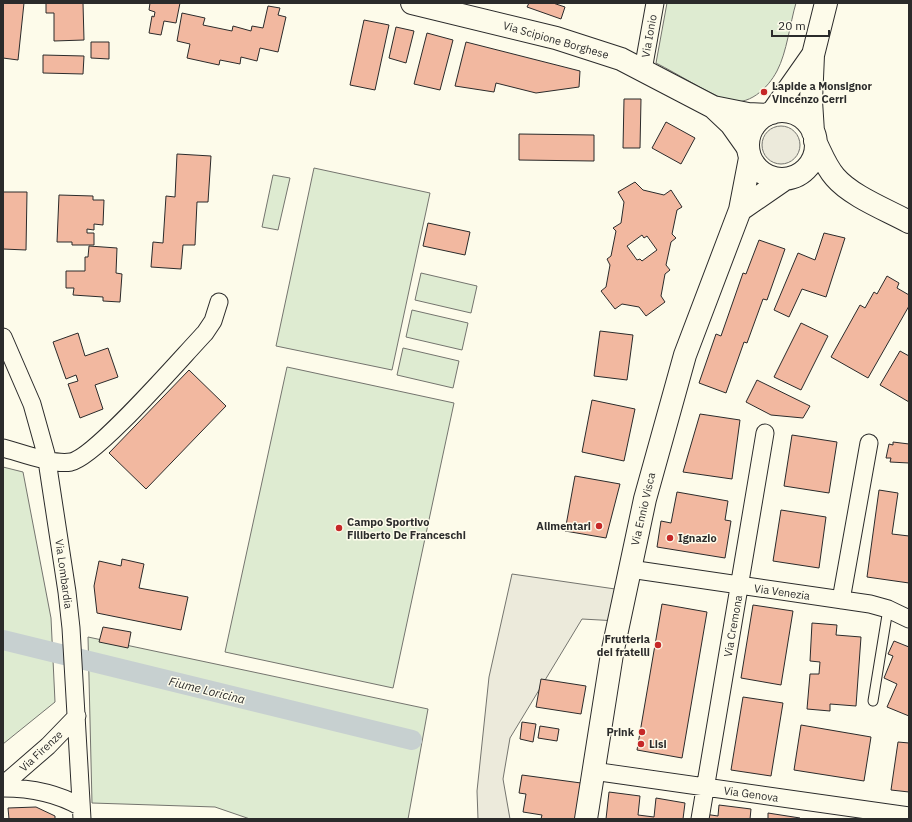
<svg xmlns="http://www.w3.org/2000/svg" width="912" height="822" font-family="'IBM Plex Sans',sans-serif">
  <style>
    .green { fill: #deebd1; stroke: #74746e }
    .parking { fill: #eceadb; stroke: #74746e }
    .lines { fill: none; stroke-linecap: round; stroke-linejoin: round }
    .canal { stroke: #c7d0d0; stroke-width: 20 }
    .building { fill: #f2b8a0; stroke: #2b2b2b; fill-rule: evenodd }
    .service-casing { stroke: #2b2b2b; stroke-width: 11 }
    .minor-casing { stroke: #2b2b2b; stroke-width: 19 }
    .secondary-casing { stroke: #2b2b2b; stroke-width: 24 }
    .primary-casing { stroke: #2b2b2b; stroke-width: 24 }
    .service { stroke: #fdfbea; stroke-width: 9 }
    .minor { stroke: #fdfbea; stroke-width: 17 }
    .secondary { stroke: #fdfbea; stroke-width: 22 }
    .primary { stroke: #fdfbea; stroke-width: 22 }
    .poi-dot { fill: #c62828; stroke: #fdfbea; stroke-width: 1.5 }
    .labels { text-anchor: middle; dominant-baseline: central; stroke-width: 3; stroke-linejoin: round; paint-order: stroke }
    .street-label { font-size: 11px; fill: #2b2b2b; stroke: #fdfbea }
    .poi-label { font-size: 11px; font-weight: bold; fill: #2b2b2b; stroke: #fdfbea; text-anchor: start }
    .water-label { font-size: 12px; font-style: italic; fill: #2b2b2b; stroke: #fdfbea }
  </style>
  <rect width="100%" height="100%" fill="#fdfbea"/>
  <path class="green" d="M667 3H796C790 23 787 52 777 71 768 88 748 108 726 100 704 91 678 74 656 63Z
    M314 168 430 193 392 370 276 346Z
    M273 175 290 178 278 230 262 227Z
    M421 273 477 286 471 313 415 300Z
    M412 310 468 323 462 350 406 337Z
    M403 348 459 361 453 388 397 375Z
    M287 367 454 403 393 688 225 652Z
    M3 467 23 472 51 618 55 702 3 744Z
    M88 637 428 709 408 819H250L215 807 92 803Z"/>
  <path class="parking" d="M762 145a19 19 0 1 1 38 0a19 19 0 1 1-38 0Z
    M512 574 622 590 618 621 582 619 510 738 503 779 510 819H478L477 791 489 677Z"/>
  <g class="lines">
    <path class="canal" d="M3 640 412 740"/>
  </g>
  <path class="building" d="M3 3H24L18 60 3 58Z
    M46 3H83L84 40 54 41V13H46Z
    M150 3H180L176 23 164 21 161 35 149 33 152 16 154 17 155 12 149 10Z
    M529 3H553L565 7 561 19 527 7Z
    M268 6 280 8 278 15 286 17 278 52 260 48 257 61 241 57 240 64 220 60 219 65 187 58 190 44 177 41 182 13 205 18 203 25 232 31 233 26 251 31 252 26 263 28Z
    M364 20 389 25 375 90 350 85Z
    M396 27 414 31 406 63 389 58Z
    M427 33 453 40 440 90 414 84Z
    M91 42H109V59L91 58Z
    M466 42 580 71 579 87 536 93 496 83 494 92 455 86Z
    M43 55 84 56 83 74 43 73Z
    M624 99H641L640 148H623Z
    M666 122 695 138 681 164 652 148Z
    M519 134 594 135V161L519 160Z
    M177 154 211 156 208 202H197L195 245H183L181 269 151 267 153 242 163 243 166 196 175 197Z
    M635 182 643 190 664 195 671 190 682 207 677 210 672 234 676 238 671 242 666 265 670 270 665 274 661 296 665 302 646 316 639 307 622 304 615 309 601 291 606 287 610 265 607 259 611 256 616 231 613 228 621 223 624 202 618 192ZM642 235 644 238 647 236 657 250 642 261 640 259 637 260 627 246Z
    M3 192H27L26 250 3 249Z
    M59 195 93 196V200H104L103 225 94 224V230L87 229V233H94V245H72V242H57Z
    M428 223 470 232 465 255 423 246Z
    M824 233 845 238 826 297 802 289 789 317 774 310 798 253 815 260Z
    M759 240 785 249 767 300 763 299 747 343 744 342 726 393 699 383 716 334 721 336 743 273 746 274Z
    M89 246 117 248 116 273 122 274 120 302 103 301V297L73 295 74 288H66V271H85V257H88Z
    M887 276 899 283 897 288 909 295V306L868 378 831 357 860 305 865 308 874 292 877 294Z
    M801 323 828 336 801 390 774 377Z
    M600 331 633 335 627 380 594 376Z
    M78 333 85 356 108 348 118 377 95 385 103 409 80 418 68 384 78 381 76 375 66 379 53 342Z
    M900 351 909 356V402L880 385Z
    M189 370 226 406 146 489 109 453Z
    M757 380 810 406 803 418 771 415 746 402Z
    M592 400 635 409 624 461 582 452Z
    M700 414 740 420 732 479 683 472Z
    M792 435 837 442 829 493 784 486Z
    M893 442 909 444V463L890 462 891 458H886L889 444 893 445Z
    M575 476 620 484 606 538 565 531Z
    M879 490 898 493 892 534 909 536V583L867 577Z
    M677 492 728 501 725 520 731 521 725 558 657 547 661 521 671 523Z
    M781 510 826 517 819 568 773 561Z
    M122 559 144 564 139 588 188 597 181 630 97 613 94 586 99 561 121 566Z
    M662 604 707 612 682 758 637 750Z
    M753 605 793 611 781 685 741 678Z
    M812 623 837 625 836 635 861 637 856 706 830 704V711L807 709 810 674H819L820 662 810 661Z
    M103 627 131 632 128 648 99 642Z
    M894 641 909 647V716L887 707 897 684 884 678 893 656 888 654Z
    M541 679 586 686 581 714 536 707Z
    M743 697 783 703 771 776 731 770Z
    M522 722 536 724 533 742 520 739Z
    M801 725 871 737 864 781 794 770Z
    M540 726 559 729 557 741 538 738Z
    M898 742 909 743V792L891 790Z
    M522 775 581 783 576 819H541L542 815 523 812 526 794 519 793Z
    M609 792 640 796 638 815 654 817 656 798 685 803 683 819H606Z
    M719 805 751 809 750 819H703L704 814 718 816Z
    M36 807 55 816V819H9L8 808Z
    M768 813 800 818V819H768Z"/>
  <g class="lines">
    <g class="service-casing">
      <path id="service" d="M873 701 888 609"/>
    </g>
    <g class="minor-casing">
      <path id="minor" d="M643 70 655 3
        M3 337 32 404 46 454 67 592 71 628 82 819
        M3 448C22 453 52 465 71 462 96 457 182 357 205 333L213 321 219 302
        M630 569 870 604 888 609 909 619
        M841 600 869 443
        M593 771 909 816
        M3 785 48 746 77 716
        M3 788C31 788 57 793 81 807
        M700 819 765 433"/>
    </g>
    <g class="secondary-casing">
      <path id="secondary" d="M412 3 556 38 621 59 713 107 731 124 748 148
        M713 107 748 114 766 115"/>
    </g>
    <g class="primary-casing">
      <path id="primary" d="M748 145a34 34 0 1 1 68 0a34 34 0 1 1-68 0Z
        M772 113 812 56
        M813 132 811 101 813 55 826 3
        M815 141C821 153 826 167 835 177 851 196 887 210 909 222
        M740 210 785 179
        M586 819 612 654 645 499 685 355 740 210 750 158"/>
    </g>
    <use href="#service" class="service"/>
    <use href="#minor" class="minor"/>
    <use href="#secondary" class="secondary"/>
    <use href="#primary" class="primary"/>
  </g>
  <g class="poi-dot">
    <circle cx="764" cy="92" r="4"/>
    <circle cx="599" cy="526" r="4"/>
    <circle cx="339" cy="528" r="4"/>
    <circle cx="670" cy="538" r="4"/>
    <circle cx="658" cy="645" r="4"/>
    <circle cx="642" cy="732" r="4"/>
    <circle cx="641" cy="744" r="4"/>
  </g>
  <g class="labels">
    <g class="street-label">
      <text transform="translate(649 36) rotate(-80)">Via Ionio</text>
      <text transform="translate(556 40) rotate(16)">Via Scipione Borghese</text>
      <text transform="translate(643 509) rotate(-77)">Via Ennio Visca</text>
      <text transform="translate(64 574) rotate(82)">Via Lombardia</text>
      <text transform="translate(782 592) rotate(8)">Via Venezia</text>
      <text transform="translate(733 626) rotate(-80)">Via Cremona</text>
      <text transform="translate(41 751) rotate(-43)">Via Firenze</text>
      <text transform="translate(751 794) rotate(8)">Via Genova</text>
    </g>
    <g class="poi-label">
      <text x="772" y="86">Lapide a Monsignor<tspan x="772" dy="13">Vincenzo Cerri</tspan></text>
      <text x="347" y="522">Campo Sportivo<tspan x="347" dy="13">Filiberto De Franceschi</tspan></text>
      <text x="591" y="526" text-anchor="end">Alimentari</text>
      <text x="678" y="538">Ignazio</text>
      <text x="650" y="639" text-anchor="end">Frutteria<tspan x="650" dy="13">dei fratelli</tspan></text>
      <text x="634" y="732" text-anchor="end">Prink</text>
      <text x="649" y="744">Lisi</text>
    </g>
    <g class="water-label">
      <text transform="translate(207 690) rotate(14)">Fiume Loricina</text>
    </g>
  </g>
  <rect width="912" height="822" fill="none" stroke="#2b2b2b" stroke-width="8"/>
  <path d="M772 30v6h57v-6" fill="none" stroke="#2b2b2b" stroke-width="2"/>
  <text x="778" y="30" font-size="12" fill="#2b2b2b" stroke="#fdfbea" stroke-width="3" paint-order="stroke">20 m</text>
</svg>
